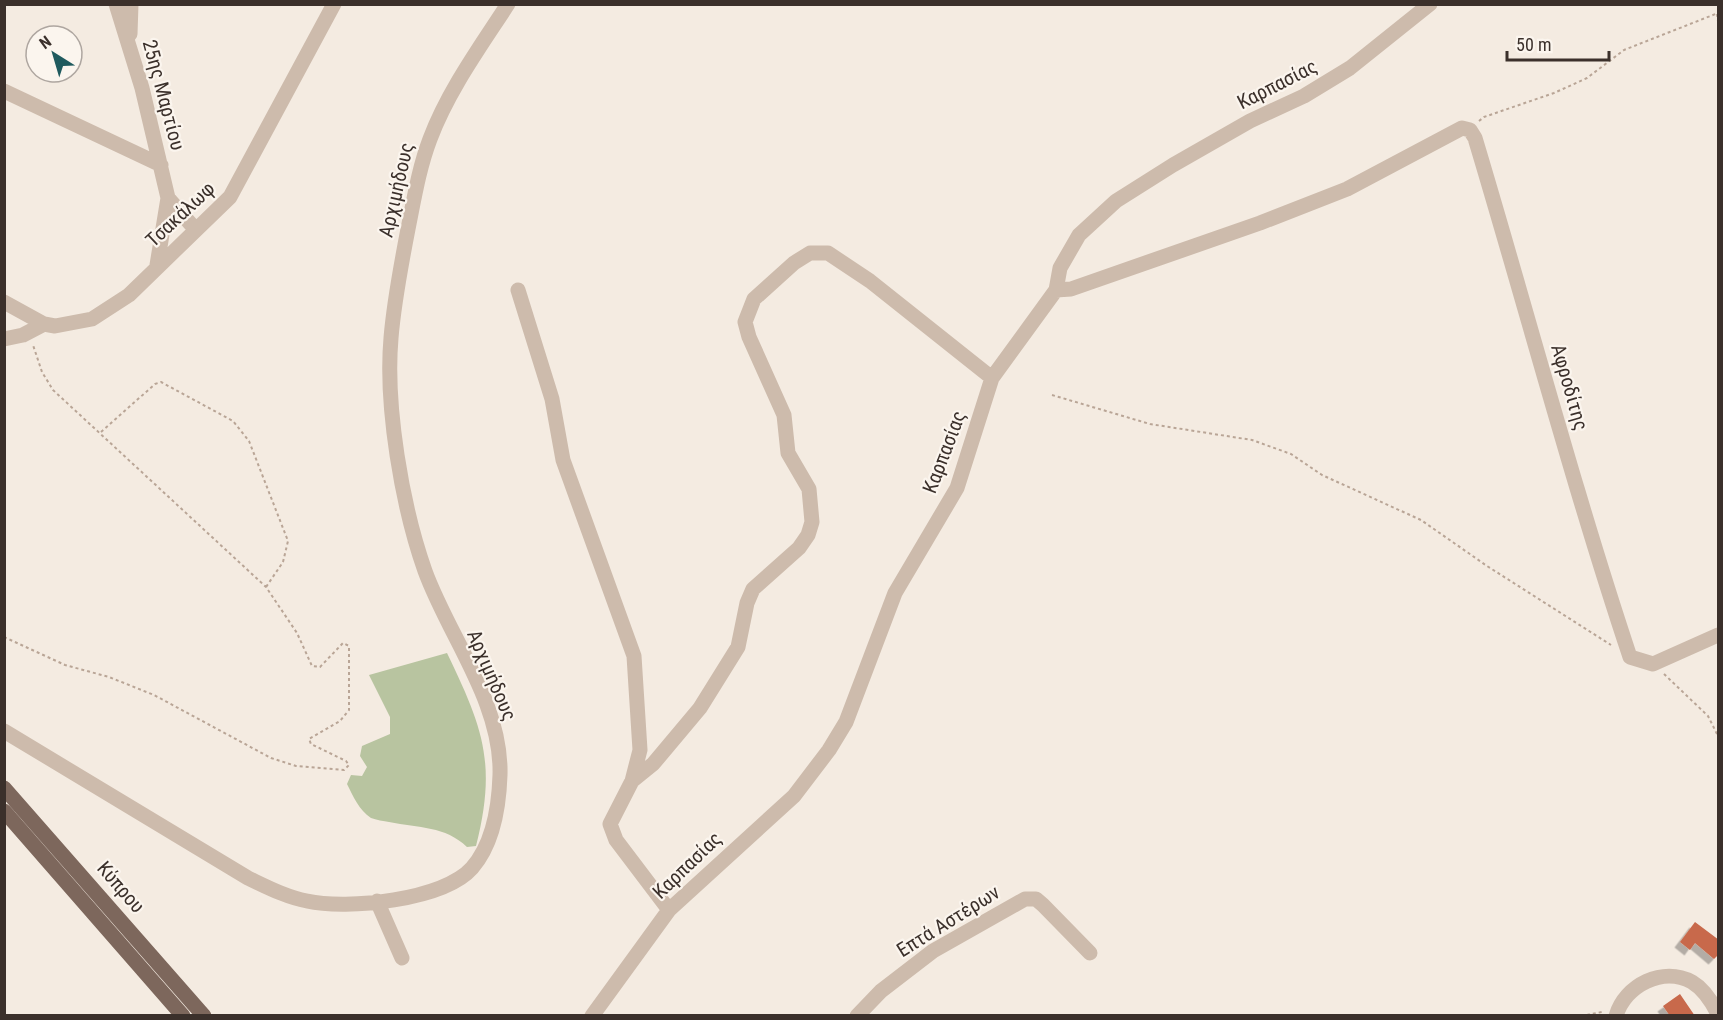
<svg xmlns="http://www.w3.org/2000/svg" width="1723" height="1020" font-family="'Roboto Condensed',sans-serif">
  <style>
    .green { fill: #b8c4a0 }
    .building { fill: #c8694b; filter: url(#shadow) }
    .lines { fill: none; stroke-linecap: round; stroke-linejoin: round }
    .path { stroke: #b9a596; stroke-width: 2; stroke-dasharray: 3 3; stroke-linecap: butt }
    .minor { stroke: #cdbbac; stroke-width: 15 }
    .major { stroke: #7d675c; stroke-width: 15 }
    .labels { text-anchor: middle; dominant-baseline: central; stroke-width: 4.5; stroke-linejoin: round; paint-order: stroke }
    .street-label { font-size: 20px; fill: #3b302b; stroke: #fbf5ee }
  </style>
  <defs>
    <filter id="shadow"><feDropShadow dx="-5.5" dy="5.5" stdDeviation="0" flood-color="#0004"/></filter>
  </defs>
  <rect width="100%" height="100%" fill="#f4ebe1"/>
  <path class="green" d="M447 653C483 728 497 763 476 846L467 847C445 826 419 828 389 822 384 821 376 820 371 818 359 810 353 796 347 784L351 775 362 776 367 767 360 756 362 746 390 734V717L369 675Z"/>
  <path class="building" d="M1695 922 1719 940V954L1714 959 1695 943 1690 950 1680 942Z
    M1680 994 1695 1016H1670L1663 1006Z"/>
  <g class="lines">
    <path class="path" d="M1717 14 1718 21
      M1479 121 1484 117 1554 93 1587 78 1624 50 1718 13
      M1052 395 1150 424 1252 440 1291 454 1322 475 1421 520 1487 566 1611 645
      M101 432 155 384 161 382 233 421 249 441 288 541 283 562 266 587
      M4 637 65 665 109 677 154 695 271 758 296 766 344 770 349 765 346 761 311 744 309 739 340 721 349 710V646L343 643 320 667 312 666 297 633 266 587 53 390 42 372 33 345
      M1664 674 1708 716 1718 736
      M1581 1016 1602 1012"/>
    <path class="minor" d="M116 4 142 88 168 198 157 265
      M130 34 131 4
      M4 91 161 165
      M168 198 195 229
      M518 290 552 399 563 460 634 656 640 750 632 781
      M1056 290 1071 289 1260 223 1347 189 1462 128 1470 130 1475 138C1527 311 1573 486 1630 657L1653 664 1718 635
      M4 302 44 324 55 326 92 319 129 295 230 197 334 4
      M4 339 23 335 44 324
      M4 731 248 878C267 887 286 897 307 901 347 910 444 900 472 868 493 844 499 806 500 775 502 702 449 637 425 571 402 506 385 406 391 338 394 301 401 265 408 229 414 199 419 168 430 139 448 91 480 47 508 4
      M377 901 402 958
      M669 910 616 840 610 824 632 781 653 764 700 708 738 647 747 603 753 589 799 548 808 535 812 522 809 489 788 453 784 415 749 337 745 322 754 299 794 263 810 253H828L870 281 992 378
      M592 1016 669 910 794 796 829 750 846 722 895 593 957 488 992 378 1056 290 1060 268 1079 235 1116 201 1173 165 1250 121 1304 96 1350 68 1430 4
      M857 1016 881 991 933 951 1025 899H1036L1043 905 1090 953
      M1616 1016C1625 985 1663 966 1692 982 1704 989 1712 1002 1718 1014"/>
    <path class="major" d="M4 788 204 1016
      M4 811 183 1016"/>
  </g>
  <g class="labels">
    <g class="street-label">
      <text transform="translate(1277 84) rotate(-27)">Καρπασίας</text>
      <text transform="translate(164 95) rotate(75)">25ης Μαρτίου</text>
      <text transform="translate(396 190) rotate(-77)">Αρχιμήδους</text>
      <text transform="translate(180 214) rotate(-43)">Τσακάλωφ</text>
      <text transform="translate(1570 387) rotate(74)">Αφροδίτης</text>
      <text transform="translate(944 452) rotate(-69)">Καρπασίας</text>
      <text transform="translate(492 675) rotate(67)">Αρχιμήδους</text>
      <text transform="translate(687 865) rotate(-44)">Καρπασίας</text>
      <text transform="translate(121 887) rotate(49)">Κύπρου</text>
      <text transform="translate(948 921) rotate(-32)">Επτά Αστέρων</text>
    </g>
  </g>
  <rect width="1723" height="1020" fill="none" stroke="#3b302b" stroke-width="12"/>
  <g transform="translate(54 54) rotate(323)"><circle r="28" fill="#fbf5ee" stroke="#aea6a0" stroke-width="1.5"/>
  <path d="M0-4.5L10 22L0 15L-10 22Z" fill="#1f5a5e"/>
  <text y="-9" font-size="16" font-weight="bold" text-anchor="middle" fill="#3b302b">N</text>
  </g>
  <path d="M1507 51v9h102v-9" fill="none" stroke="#3b302b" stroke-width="3"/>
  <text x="1516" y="51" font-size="18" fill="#3b302b" stroke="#fbf5ee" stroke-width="4.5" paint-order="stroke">50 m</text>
</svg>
